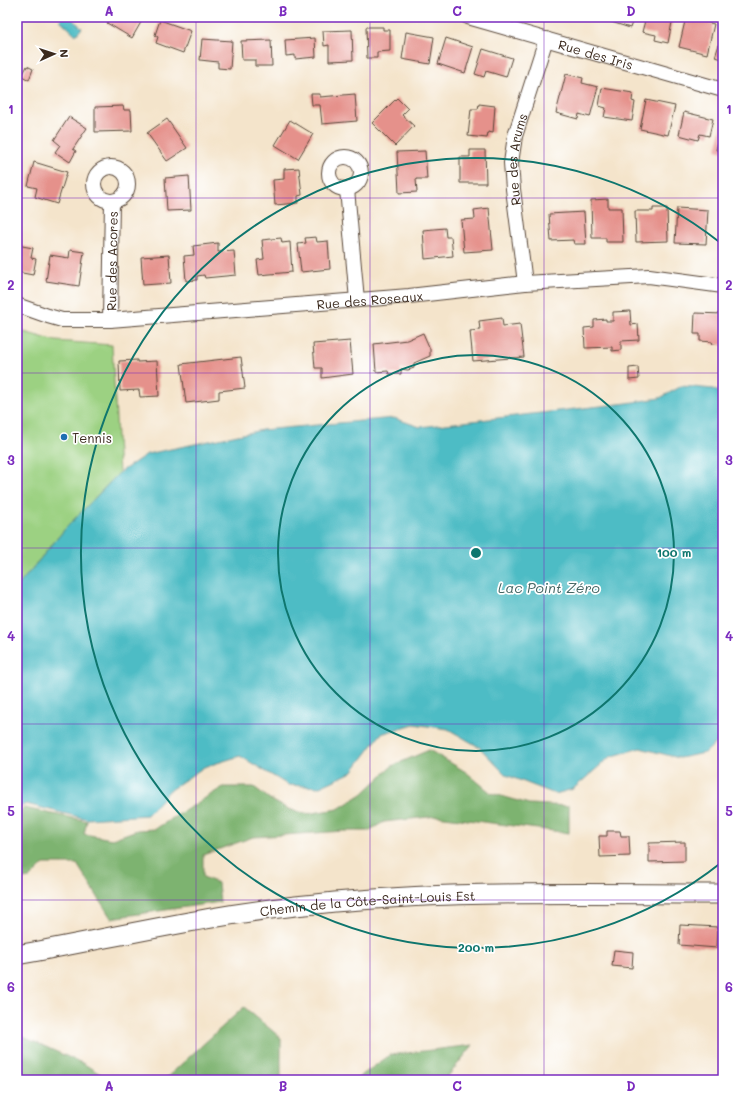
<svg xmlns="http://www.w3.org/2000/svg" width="740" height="1097" font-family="Mali,sans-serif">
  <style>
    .green { fill: #9cd182; stroke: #6c7e50 }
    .forest { fill: #7db370; stroke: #5c6e47 }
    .water { fill: #4dbcc5; stroke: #447372 }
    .building { fill: #e5918b }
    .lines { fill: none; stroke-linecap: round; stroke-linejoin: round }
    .street-casing { stroke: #574638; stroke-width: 16 }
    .secondary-casing { stroke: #574638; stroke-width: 21 }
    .street { stroke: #fff; stroke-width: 14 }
    .secondary { stroke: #fff; stroke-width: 19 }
    .grid { fill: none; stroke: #7b2cbf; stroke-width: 1; stroke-opacity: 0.55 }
    .ring { fill: none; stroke: #0f766e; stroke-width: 2 }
    .poi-dot { fill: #1f6fb2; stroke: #fff; stroke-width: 1.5 }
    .labels { text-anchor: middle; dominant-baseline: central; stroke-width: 3.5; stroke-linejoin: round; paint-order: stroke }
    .street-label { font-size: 13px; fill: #3b2a1e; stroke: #fff }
    .poi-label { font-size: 13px; fill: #3b2a1e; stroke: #fff; text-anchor: start }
    .water-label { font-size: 14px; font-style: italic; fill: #426461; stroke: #fff }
    .centre { fill: #0f766e; stroke: #fff; stroke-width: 2 }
    .ring-label { font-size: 12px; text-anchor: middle; font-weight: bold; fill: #0f766e; stroke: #fff; stroke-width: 3.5; stroke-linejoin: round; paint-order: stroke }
    .neatline { fill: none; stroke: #7b2cbf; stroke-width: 1.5 }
    .grid-label { font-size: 13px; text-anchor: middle; font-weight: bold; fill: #7b2cbf }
  </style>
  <rect width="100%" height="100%" fill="#fff"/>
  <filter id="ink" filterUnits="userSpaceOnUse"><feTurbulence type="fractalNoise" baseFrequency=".025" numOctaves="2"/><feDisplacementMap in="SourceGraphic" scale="8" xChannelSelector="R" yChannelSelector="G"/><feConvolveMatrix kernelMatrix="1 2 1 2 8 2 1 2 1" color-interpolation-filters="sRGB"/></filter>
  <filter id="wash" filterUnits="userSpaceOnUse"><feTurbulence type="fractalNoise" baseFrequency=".012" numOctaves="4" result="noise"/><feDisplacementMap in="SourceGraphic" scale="16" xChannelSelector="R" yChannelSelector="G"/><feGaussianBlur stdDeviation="0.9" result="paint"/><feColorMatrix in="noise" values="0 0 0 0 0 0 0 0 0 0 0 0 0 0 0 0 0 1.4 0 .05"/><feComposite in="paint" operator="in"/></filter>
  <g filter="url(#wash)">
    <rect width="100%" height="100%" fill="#f4e4cb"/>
    <path class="green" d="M17 330 56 341 112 345 119 473 65 529 17 587Z"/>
    <path class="forest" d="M429 750 466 772 491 793 529 804 569 806V833L437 816 384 822 368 831H344L253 837 203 855V877L218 883 220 902 111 918 77 864H44L30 878 17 880V812L24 808 87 821 84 834 112 839 137 830 155 829 223 787H254L271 800 288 809 306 814 338 809 362 794 392 766Z
      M244 1007 281 1038V1080H164Z
      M19 1035 84 1064 110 1080H17V1038Z
      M473 1045 445 1080H355L390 1055Z"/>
    <path class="water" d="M62 17H70L82 28 76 35 60 20Z
      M682 386 713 389 723 394V736L705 753 679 758 640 748 610 757 573 789 555 794 506 775 479 747 448 729 414 724 381 734 352 772 320 787 288 785 240 756 204 767 170 790 147 815 87 819 26 804 17 809V587L65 529 119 473 147 454 262 430 394 418 420 427 627 403 660 398Z"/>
    <g id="blocks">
      <path class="building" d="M111 17H144L132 38 107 23Z
        M580 17H597L596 22Z
        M602 17H634L630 28 602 19Z
        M646 17H673L668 43 655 40 656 35 642 32Z
        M686 17 714 24 707 54 679 47Z
        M160 20 191 31 183 53 156 43 158 37 155 35Z
        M366 27H383V30H390V51L377 52V58H367Z
        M352 30 353 60 329 61V45L324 46 323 31Z
        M406 32 434 37 430 64 402 59Z
        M723 32V59L715 57Z
        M315 38 316 57 295 59V55L286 56 285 40Z
        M446 38 473 47 465 73 438 64Z
        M202 39 232 41 230 69 218 68V62L200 60Z
        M271 40 272 66H255V60H242L241 41Z
        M483 49 512 58 506 77 486 71 484 77 475 74Z
        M27 66 33 69 29 80 22 76Z
        M566 74 583 78 582 83 598 87 590 117 579 114 578 119 556 113Z
        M602 88 633 93 632 101 635 102 632 121 604 117 606 108 599 106Z
        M311 94H320V97L355 94 357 121 322 124 320 105H312Z
        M397 98 408 109 402 115 414 126 395 146 372 123Z
        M646 100 675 106 668 135 640 129Z
        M479 104 495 106 493 133 488 132 487 138 468 136 471 109H478Z
        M123 106 124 110H131L132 131 95 132V107Z
        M684 112 713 119 709 136 700 134 698 140 679 135Z
        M69 117 87 128 73 149 76 151 70 162 55 152 60 145 54 140Z
        M167 119 187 148 167 161 147 133Z
        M290 120 313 134 298 159 275 145Z
        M722 125H723V152L716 150Z
        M470 150H485L486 183H460V157H470Z
        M425 151 427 179H416L417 192 399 193 397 152Z
        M34 162 67 172 57 204 35 197 37 188 28 186Z
        M299 168 302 195 298 196V203L275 205 273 180 284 179V169Z
        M189 176 191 210 167 211 165 178Z
        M17 184 22 186 17 196Z
        M608 199V208H622L623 242H606V238H592L591 200Z
        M489 208 493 250 464 252 461 220 475 219 474 210Z
        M653 208H667L668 241 636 242 635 211H653Z
        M677 208 708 210 706 244 675 243Z
        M584 212 586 244H574L573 240 551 241 549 214Z
        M721 225H723V249H720Z
        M445 228 446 237H451L453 256 425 259 423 230Z
        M316 237 317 242 328 241 330 269 301 272 298 244 306 243 305 238Z
        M281 238 282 243 290 242 292 272 259 275 257 260 264 259 262 240Z
        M218 243V252L234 251 236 275 205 278 204 275 197 276V280L186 281 184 256 194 255 193 246Z
        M17 245 33 248 31 258 36 259 33 275 17 272Z
        M70 250 84 252 79 286 46 281 50 255 69 258Z
        M169 255 171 283 143 285 141 257Z
        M630 311 631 325 638 324 639 340 621 341V350L612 351V347L585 348 584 328 594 327V320L606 319V321H613V312Z
        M695 313 723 314V345L711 344 712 342 700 341V334H694Z
        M502 318 503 326 520 324 524 357 473 361 470 331 480 330 479 321Z
        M423 333 430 349V356L414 363V368L408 370 401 369V374H389L388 371 376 372 374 344 407 340Z
        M350 341 353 374 322 378V368H315L313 344Z
        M241 357 245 388 219 391V399L186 403 181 364Z
        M137 360V362L157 361 159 396 140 397 139 390 120 391 119 361Z
        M638 367 639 379 629 380V368Z
        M607 831H620L621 836H629L630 856 600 857 599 836H607Z
        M685 842V861L649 862V843Z
        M680 925 718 927 717 948 679 945Z
        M614 950 633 952 632 968 612 966Z"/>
    </g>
  </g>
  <g filter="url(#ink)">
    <use href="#blocks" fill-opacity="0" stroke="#574638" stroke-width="1"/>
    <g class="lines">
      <g class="street-casing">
        <g id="street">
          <path id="s1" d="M468 17 723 90"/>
          <circle cx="345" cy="173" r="16"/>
          <circle cx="111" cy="184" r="17"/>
          <path d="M347 189 357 300"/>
          <path id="s2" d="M525 283 513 189 511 163 515 136 546 39"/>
          <path id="s3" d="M17 305 48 316 62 320H110L409 296 525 283 649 276 723 286"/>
          <path id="s4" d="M110 320 112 201"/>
        </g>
      </g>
      <g class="secondary-casing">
        <g id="secondary">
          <path id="s5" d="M17 955C117 937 215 913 316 904 451 890 587 894 723 894"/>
        </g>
      </g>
      <use href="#street" class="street"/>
      <use href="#secondary" class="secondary"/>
    </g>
  </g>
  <path class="grid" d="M196 17V1080M370 17V1080M544 17V1080M17 198H723M17 373H723M17 548H723M17 724H723M17 900H723"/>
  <g class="ring">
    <circle cx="476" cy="553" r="198"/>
    <path d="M722 862A395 395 0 1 1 722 244"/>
  </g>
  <circle class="poi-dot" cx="64" cy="437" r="4"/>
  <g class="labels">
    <g class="street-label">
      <text stroke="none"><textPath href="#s1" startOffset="133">Rue des Iris</textPath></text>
      <text stroke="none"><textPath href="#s2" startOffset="125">Rue des Arums</textPath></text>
      <text stroke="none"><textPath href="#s4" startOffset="59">Rue des Acores</textPath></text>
      <text stroke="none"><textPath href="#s3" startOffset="356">Rue des Roseaux</textPath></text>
      <text stroke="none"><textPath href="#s5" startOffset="355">Chemin de la Côte-Saint-Louis Est</textPath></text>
    </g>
    <g class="poi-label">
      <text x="72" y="437">Tennis</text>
    </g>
    <g class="water-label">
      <text x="549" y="587">Lac Point Zéro</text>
    </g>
  </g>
  <circle cx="476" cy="553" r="6" class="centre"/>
  <g class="ring-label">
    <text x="674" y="557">100 m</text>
    <text x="476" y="952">200 m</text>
  </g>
  <rect width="740" height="1097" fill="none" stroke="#fff" stroke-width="44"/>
  <g transform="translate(54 54) rotate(87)" stroke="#ffffff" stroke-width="3" paint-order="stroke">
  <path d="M0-3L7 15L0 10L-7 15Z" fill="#3b2a1e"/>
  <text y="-6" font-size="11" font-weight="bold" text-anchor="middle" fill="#3b2a1e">N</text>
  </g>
  <rect x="22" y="22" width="696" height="1053" class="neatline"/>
  <g class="grid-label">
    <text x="109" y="16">A</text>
    <text x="283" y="16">B</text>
    <text x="457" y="16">C</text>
    <text x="631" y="16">D</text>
    <text x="11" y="114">1</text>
    <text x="729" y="114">1</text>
    <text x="11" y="290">2</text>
    <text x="729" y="290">2</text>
    <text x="11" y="465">3</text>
    <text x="729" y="465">3</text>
    <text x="11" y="641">4</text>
    <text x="729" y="641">4</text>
    <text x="11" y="816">5</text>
    <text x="729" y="816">5</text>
    <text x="11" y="992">6</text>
    <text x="729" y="992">6</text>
    <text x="109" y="1091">A</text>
    <text x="283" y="1091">B</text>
    <text x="457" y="1091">C</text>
    <text x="631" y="1091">D</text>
  </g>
</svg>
